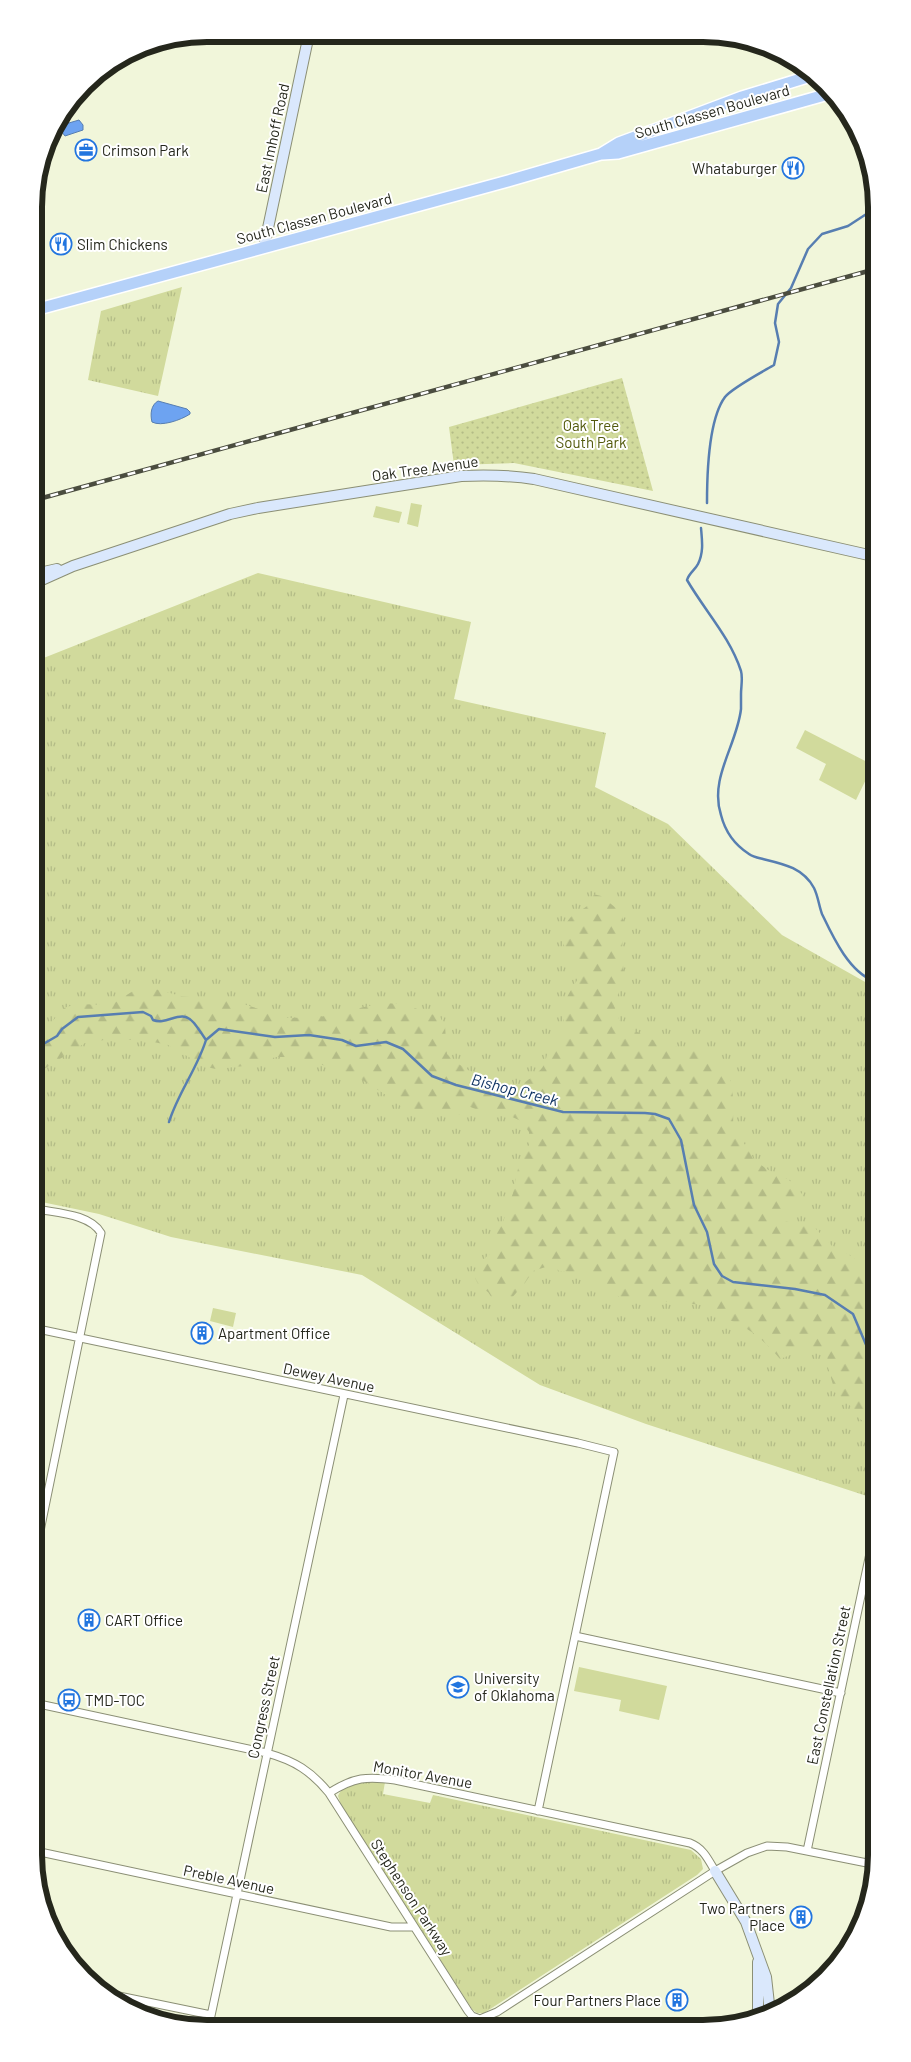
<svg xmlns="http://www.w3.org/2000/svg" width="911" height="2062" font-family="Barlow,sans-serif">
  <style>
    .grass { fill: url(#grass-tufts) }
    .forest { fill: url(#forest-firs) }
    .park { fill: url(#park-dots) }
    .garden { fill: #d1da9c }
    .water { fill: #6da3f1; stroke: #577eb1 }
    .lines { fill: none; stroke-linecap: round; stroke-linejoin: round }
    .stream { stroke: #577eb1; stroke-width: 2.5 }
    .street-casing { stroke: #8b8f75; stroke-width: 9 }
    .secondary-casing { stroke: #8b8f75; stroke-width: 12 }
    .primary-casing { stroke: #fff; stroke-width: 14 }
    .street { stroke: #fff; stroke-width: 7 }
    .secondary { stroke: #dae8fc; stroke-width: 10 }
    .primary { stroke: #b5d1f9; stroke-width: 11 }
    .rail-casing { stroke: #4b4d3f; stroke-width: 4.5 }
    .rail { stroke: #fff; stroke-width: 2.5; stroke-dasharray: 8; stroke-linecap: butt }
    .labels { text-anchor: middle; dominant-baseline: central; stroke-width: 4; stroke-linejoin: round; paint-order: stroke }
    .street-label { font-size: 15px; fill: #25271c; stroke: #fff }
    .poi-label { font-size: 15px; fill: #25271c; stroke: #fff; text-anchor: start }
    .park-label { font-size: 15px; fill: #52590c; stroke: #fff }
    .water-label { font-size: 16px; font-style: italic; fill: #0e3262; stroke: #fff }
    .rim { fill: none; stroke: #25271c; stroke-width: 6 }
  </style>
  <defs>
    <pattern id="grass-tufts" width="24" height="20" patternUnits="userSpaceOnUse" patternTransform="scale(1.25)"><rect width="24" height="20" fill="#d1da9c"/><path d="M3 7l-1-3M5 7V3M7 7l1-3M15 17l-1-3M17 17v-4M19 17l1-3" fill="none" stroke="#b3bb86"/></pattern>
    <pattern id="forest-firs" width="22" height="20" patternUnits="userSpaceOnUse" patternTransform="scale(1.25)"><rect width="22" height="20" fill="#d1da9c"/><path d="M5 1l3.5 6h-7zM16 11l3.5 6h-7z" fill="#b3bb86"/></pattern>
    <pattern id="park-dots" width="8" height="8" patternUnits="userSpaceOnUse" patternTransform="scale(1.25)"><rect width="8" height="8" fill="#d1da9c"/><path d="M2 2h.1M6 6h.1" fill="none" stroke="#b3bb86" stroke-width="1.8" stroke-linecap="round"/></pattern>
  </defs>
  <rect width="100%" height="100%" fill="#f1f6da"/>
  <path class="grass" d="M182 287 158 396 88 380 101 311Z
    M258 573 471 622 454 699 606 733 595 787 668 824 782 935 874 987 876 1499 646 1424 540 1385 362 1275 171 1237 99 1214 37 1201 36 661Z
    M373 1780 385 1782 383 1794 430 1803 433 1795 691 1850 701 1859 703 1869 697 1875 484 2013H477L472 2009 341 1805 338 1796C344 1782 360 1782 373 1780Z"/>
  <path class="forest" d="M593 894 601 896 621 912 625 926 622 947 624 978 614 1005 620 1022C634 1030 649 1040 665 1044 684 1050 722 1052 729 1075 735 1094 733 1114 733 1133L742 1140 755 1161 770 1171 789 1180 802 1194V1203L781 1220 816 1229 832 1246 848 1254 875 1274V1430L860 1419 848 1403 835 1392 828 1367 827 1354 819 1348 798 1352 780 1359C770 1347 757 1334 742 1326 731 1319 718 1319 709 1307 697 1303 687 1304 675 1303 665 1302 655 1299 644 1298 640 1298 637 1299 633 1299 617 1300 600 1285 591 1274L559 1271 552 1265 533 1271 525 1283 509 1301H498L492 1298 488 1292 479 1286 475 1278 486 1257 491 1254 497 1230 503 1222 513 1193 520 1159 529 1145V1132L521 1121 508 1115 478 1110 468 1106 462 1113 452 1118 402 1107 383 1093 359 1078 317 1063 292 1057H276L244 1066 216 1069 206 1067 168 1045 144 1040H104L85 1043 41 1071 37 1070V1034L42 1033 64 1008 76 1004 111 1005 133 991 155 989 181 996 237 1002 287 1018 320 1017 382 1003 403 1004 440 1017 445 1026 447 1054C462 1069 496 1088 517 1086 523 1085 539 1072 542 1068 547 1062 546 1052 551 1046 554 1041 562 1037 566 1034 559 1003 566 999 581 974 568 960 554 936 570 918 578 909 592 909 593 894Z"/>
  <path class="park" d="M622 378 653 491 514 463 454 465 449 427Z"/>
  <path class="garden" d="M411 503 422 505 418 527 407 524Z
    M376 506 402 512 399 523 373 517Z
    M805 730 873 765 856 800 819 780 826 764 796 748Z
    M213 1308 236 1313 233 1327 210 1321Z
    M579 1667 667 1686 659 1720 619 1711 621 1700 574 1691Z"/>
  <path class="water" d="M79 120 83 125V130L65 136 61 131 62 125Z
    M158 401 187 409 190 412V414C181 420 161 427 152 422 150 414 151 405 158 401Z"/>
  <g class="lines">
    <path class="stream" d="M707 503C707 476 708 420 725 397 732 388 762 372 774 365L779 342 775 323 778 304 791 288 808 249 822 234 848 226 871 211
      M701 528C702 540 704 552 698 564 695 570 689 573 687 580 705 611 730 637 741 671 743 678 741 687 741 694 741 699 741 704 741 709 737 745 709 778 721 815 725 831 735 845 749 854 753 857 759 858 763 859 784 864 803 868 814 888 818 896 819 906 822 914 833 937 849 972 874 981
      M37 1045 45 1043 57 1036 62 1029 78 1017 143 1012 151 1016 153 1020C168 1026 181 1007 194 1023 198 1028 202 1034 206 1040L219 1029 275 1037 309 1035 342 1040 356 1046 386 1042 403 1049 432 1076 456 1085 563 1112 645 1113 655 1114 669 1119 681 1140 694 1205 707 1232 714 1264 722 1276 733 1282 795 1289 825 1295 853 1314 875 1366
      M169 1122C178 1093 197 1069 206 1040"/>
    <g class="street-casing">
      <path id="street" d="M37 1209C57 1213 90 1214 101 1233L39 1536
        M38 1329 578 1443 614 1452 538 1811
        M575 1636 841 1693
        M39 1704 267 1753C295 1761 311 1771 329 1793L468 2011 472 2016 480 2019 497 2012 715 1871
        M329 1793C354 1777 367 1776 395 1780L690 1843C703 1848 708 1859 715 1871L747 1853 767 1846 787 1847 877 1865
        M807 1851 876 1525
        M40 1852 391 1927H414
        M114 1995 211 2015
        M209 2025 344 1395"/>
    </g>
    <g class="secondary-casing">
      <path id="secondary" d="M264 247 309 34
        M35 574 57 569
        M35 583 73 566 230 514 258 508 461 476C486 475 509 475 534 479L873 556
        M715 1871 746 1922 766 1977 770 2013
        M758 2018V1962"/>
    </g>
    <g class="primary-casing">
      <path id="primary" d="M602 154 618 153 832 93
        M35 310 508 181 601 154 619 143 681 120 742 97 814 75"/>
    </g>
    <use href="#street" class="street"/>
    <use href="#secondary" class="secondary"/>
    <use href="#primary" class="primary"/>
    <g class="rail-casing">
      <path id="rail" d="M35 500 872 270"/>
    </g>
    <use href="#rail" class="rail"/>
  </g>
  <defs>
    <g id="office-ring" transform="scale(1.125)"><circle r="9.5" fill="#fff" stroke="#2275df" stroke-width="1.5"/><path d="M-6-3h4V-5.5h4V-3h4V5H-6ZM-1-4.5V-3h2v-1.5ZM-6 0V1H6V0Z" fill="#2275df"/></g>
    <g id="restaurant-ring" transform="scale(1.125)"><circle r="9.5" fill="#fff" stroke="#2275df" stroke-width="1.5"/><path d="M-5-6h1v4h1v-4h1v4h1v-4h1v5L-1.5 .5V6h-2V.5L-5-1ZM5-6V6H3V1.5H1.5Q1.5-4 5-6Z" fill="#2275df"/></g>
    <g id="building-ring" transform="scale(1.125)"><circle r="9.5" fill="#fff" stroke="#2275df" stroke-width="1.5"/><path d="M-4-6H4V6H1V3H-1V6H-4ZM-2.5-4.3h1.7v1.8h-1.7ZM.8-4.3h1.7v1.8H.8ZM-2.5-1h1.7V.8h-1.7ZM.8-1h1.7V.8H.8Z" fill="#2275df"/></g>
    <g id="university-ring" transform="scale(1.125)"><circle r="9.5" fill="#fff" stroke="#2275df" stroke-width="1.5"/><path d="M0-5L7-2L0 1L-7-2ZM-4 1L0 2.5L4 1V4Q0 6-4 4Z" fill="#2275df"/></g>
    <g id="bus-ring" transform="scale(1.125)"><circle r="9.5" fill="#fff" stroke="#2275df" stroke-width="1.5"/><path d="M-5-6H5V4H4V6H2V4H-2V6H-4V4H-5ZM-3.5-4V0h7V-4ZM-3.5 1.2v1.5H-2V1.2ZM2 1.2v1.5H3.5V1.2Z" fill="#2275df"/></g>
  </defs>
  <g fill-rule="evenodd">
    <use href="#office-ring" x="86" y="150"/>
    <use href="#restaurant-ring" x="793" y="168"/>
    <use href="#restaurant-ring" x="61" y="244"/>
    <use href="#building-ring" x="202" y="1333"/>
    <use href="#building-ring" x="89" y="1620"/>
    <use href="#university-ring" x="458" y="1687"/>
    <use href="#bus-ring" x="69" y="1700"/>
    <use href="#building-ring" x="801" y="1917"/>
    <use href="#building-ring" x="677" y="2000"/>
  </g>
  <g class="labels">
    <g class="street-label">
      <text transform="translate(712 111) rotate(-16)">South Classen Boulevard</text>
      <text transform="translate(272 138) rotate(-78)">East Imhoff Road</text>
      <text transform="translate(314 218) rotate(-15)">South Classen Boulevard</text>
      <text transform="translate(425 468) rotate(-8)">Oak Tree Avenue</text>
      <text transform="translate(329 1377) rotate(12)">Dewey Avenue</text>
      <text transform="translate(828 1685) rotate(-78)">East Constellation Street</text>
      <text transform="translate(263 1707) rotate(-78)">Congress Street</text>
      <text transform="translate(423 1774) rotate(10)">Monitor Avenue</text>
      <text transform="translate(229 1879) rotate(12)">Preble Avenue</text>
      <text transform="translate(412 1897) rotate(57)">Stephenson Parkway</text>
    </g>
    <g class="poi-label">
      <text x="102" y="150">Crimson Park</text>
      <text x="777" y="168" text-anchor="end">Whataburger</text>
      <text x="77" y="244">Slim Chickens</text>
      <text x="218" y="1333">Apartment Office</text>
      <text x="105" y="1620">CART Office</text>
      <text x="474" y="1678">University<tspan x="474" dy="17">of Oklahoma</tspan></text>
      <text x="85" y="1700">TMD-TOC</text>
      <text x="785" y="1908" text-anchor="end">Two Partners<tspan x="785" dy="17">Place</tspan></text>
      <text x="661" y="2000" text-anchor="end">Four Partners Place</text>
    </g>
    <g class="park-label">
      <text x="591" y="425">Oak Tree<tspan x="591" dy="17">South Park</tspan></text>
    </g>
    <g class="water-label">
      <text transform="translate(515 1089) rotate(14)">Bishop Creek</text>
    </g>
  </g>
  <path d="M0 0H911V2062H0ZM207 42H703A165 165 0 0 1 868 207V1855A165 165 0 0 1 703 2020H207A165 165 0 0 1 42 1855V207A165 165 0 0 1 207 42Z" fill="#fff" fill-rule="evenodd"/>
  <path class="rim" d="M207 42H703A165 165 0 0 1 868 207V1855A165 165 0 0 1 703 2020H207A165 165 0 0 1 42 1855V207A165 165 0 0 1 207 42Z"/>
</svg>
